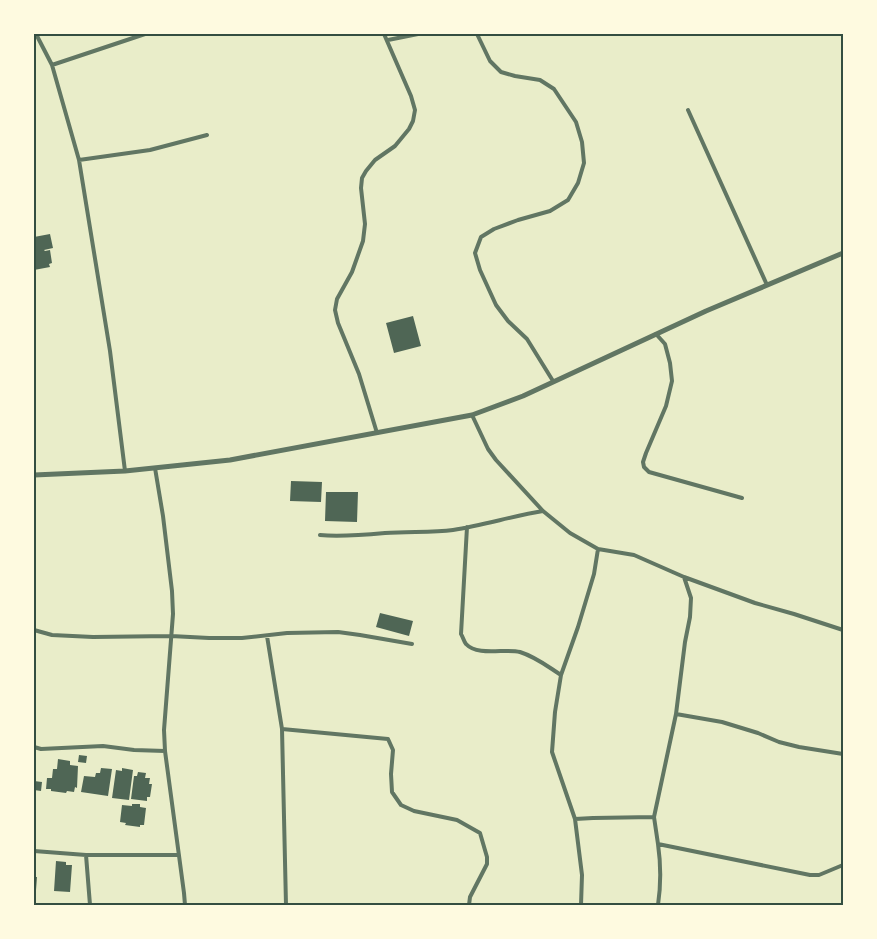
<svg xmlns="http://www.w3.org/2000/svg" width="877" height="939" font-family="Montserrat,sans-serif">
  <style>
    .building { fill: #4f6655 }
    .lines { fill: none; stroke-linecap: round; stroke-linejoin: round }
    .minor { stroke: #617663; stroke-width: 4 }
    .tertiary { stroke: #617663; stroke-width: 5 }
    .neatline { fill: none; stroke: #344e41; stroke-width: 2 }
  </style>
  <rect width="100%" height="100%" fill="#e9edc9"/>
  <path class="building" d="M50 234 53 248 44 250 45 251 50 250 52 263 49 264 50 267 34 270V237Z
    M413 316 421 346 394 353 386 323Z
    M291 481 322 482 321 502 290 501Z
    M326 492H358L357 522 325 521Z
    M380 613 413 621 409 636 376 627Z
    M79 755 87 756 86 763 78 762Z
    M58 759 70 761V765L78 766 77 788 75 787 74 792 67 791 66 793 51 791V789H46L47 778H52L53 769H57Z
    M101 768 112 769 108 796 81 792 84 776 95 777 96 773H100Z
    M122 768 133 770 129 800 112 798 116 770 122 771Z
    M138 772 146 773 145 778H150L149 784H152L150 797H147V801L131 799 134 776H137Z
    M34 781 42 782 41 791 34 790Z
    M132 804H140V807L146 808 144 825H140V827L125 825 126 823 120 822 122 805 132 806Z
    M56 861 66 862V865H72L70 892 54 891Z
    M34 877H37L36 890 34 889Z"/>
  <g class="lines">
    <path class="minor" d="M36 34 52 65 79 160 110 351 125 471
      M477 34 490 61 501 72 515 76 540 80 554 89 576 122 582 142 584 163 578 183 568 200 550 211 518 220 494 229 481 237 475 253 480 270 496 305 508 321 527 339 553 381
      M388 40 418 34
      M52 65 145 34
      M688 110 767 285
      M79 160 150 150 207 135
      M656 334 665 344 670 363 672 381 666 406 646 453 643 462 644 467 649 472 742 498
      M472 415 488 449 496 460 543 511 570 533 598 549 594 574 578 627 561 675 555 712 552 752 575 819 582 875 581 905
      M377 433 359 374 338 323 335 310 337 299 352 272 363 241 365 224 361 188 362 178 366 171 375 160 395 146 409 129 413 121 415 110 411 96 384 34
      M155 468 163 516 172 591 173 614 164 730 165 751 184 893 185 905
      M467 527 461 634C463 637 464 642 466 644 478 657 506 648 520 652 536 657 547 666 561 675
      M320 535C341 537 363 535 385 533 407 531 432 533 453 530 484 525 513 516 543 511
      M598 549 634 555 684 577 755 603 794 614 843 630
      M684 577 691 598 690 617 685 642 676 714 654 817 658 844 810 875H819L843 865
      M34 630 52 635 93 637 171 636 209 638H242L287 633 338 632 360 635 412 644
      M267 636 282 729 286 905
      M676 714 722 722 758 733 779 742 799 747 843 754
      M282 729 388 739 393 750 391 774 392 792 401 805 414 811 457 820 480 833 487 857V864L470 897 469 905
      M34 747 41 749 103 746 134 750 165 751
      M575 819 593 818 654 817
      M34 851 86 855H179
      M86 855 90 905
      M658 905C661 885 661 865 658 844"/>
    <path class="tertiary" d="M34 475 125 471 230 460 472 415 523 396 706 311 843 253"/>
  </g>
  <rect width="877" height="939" fill="none" stroke="#fefae0" stroke-width="70"/>
  <rect x="35" y="35" width="807" height="869" class="neatline"/>
</svg>
